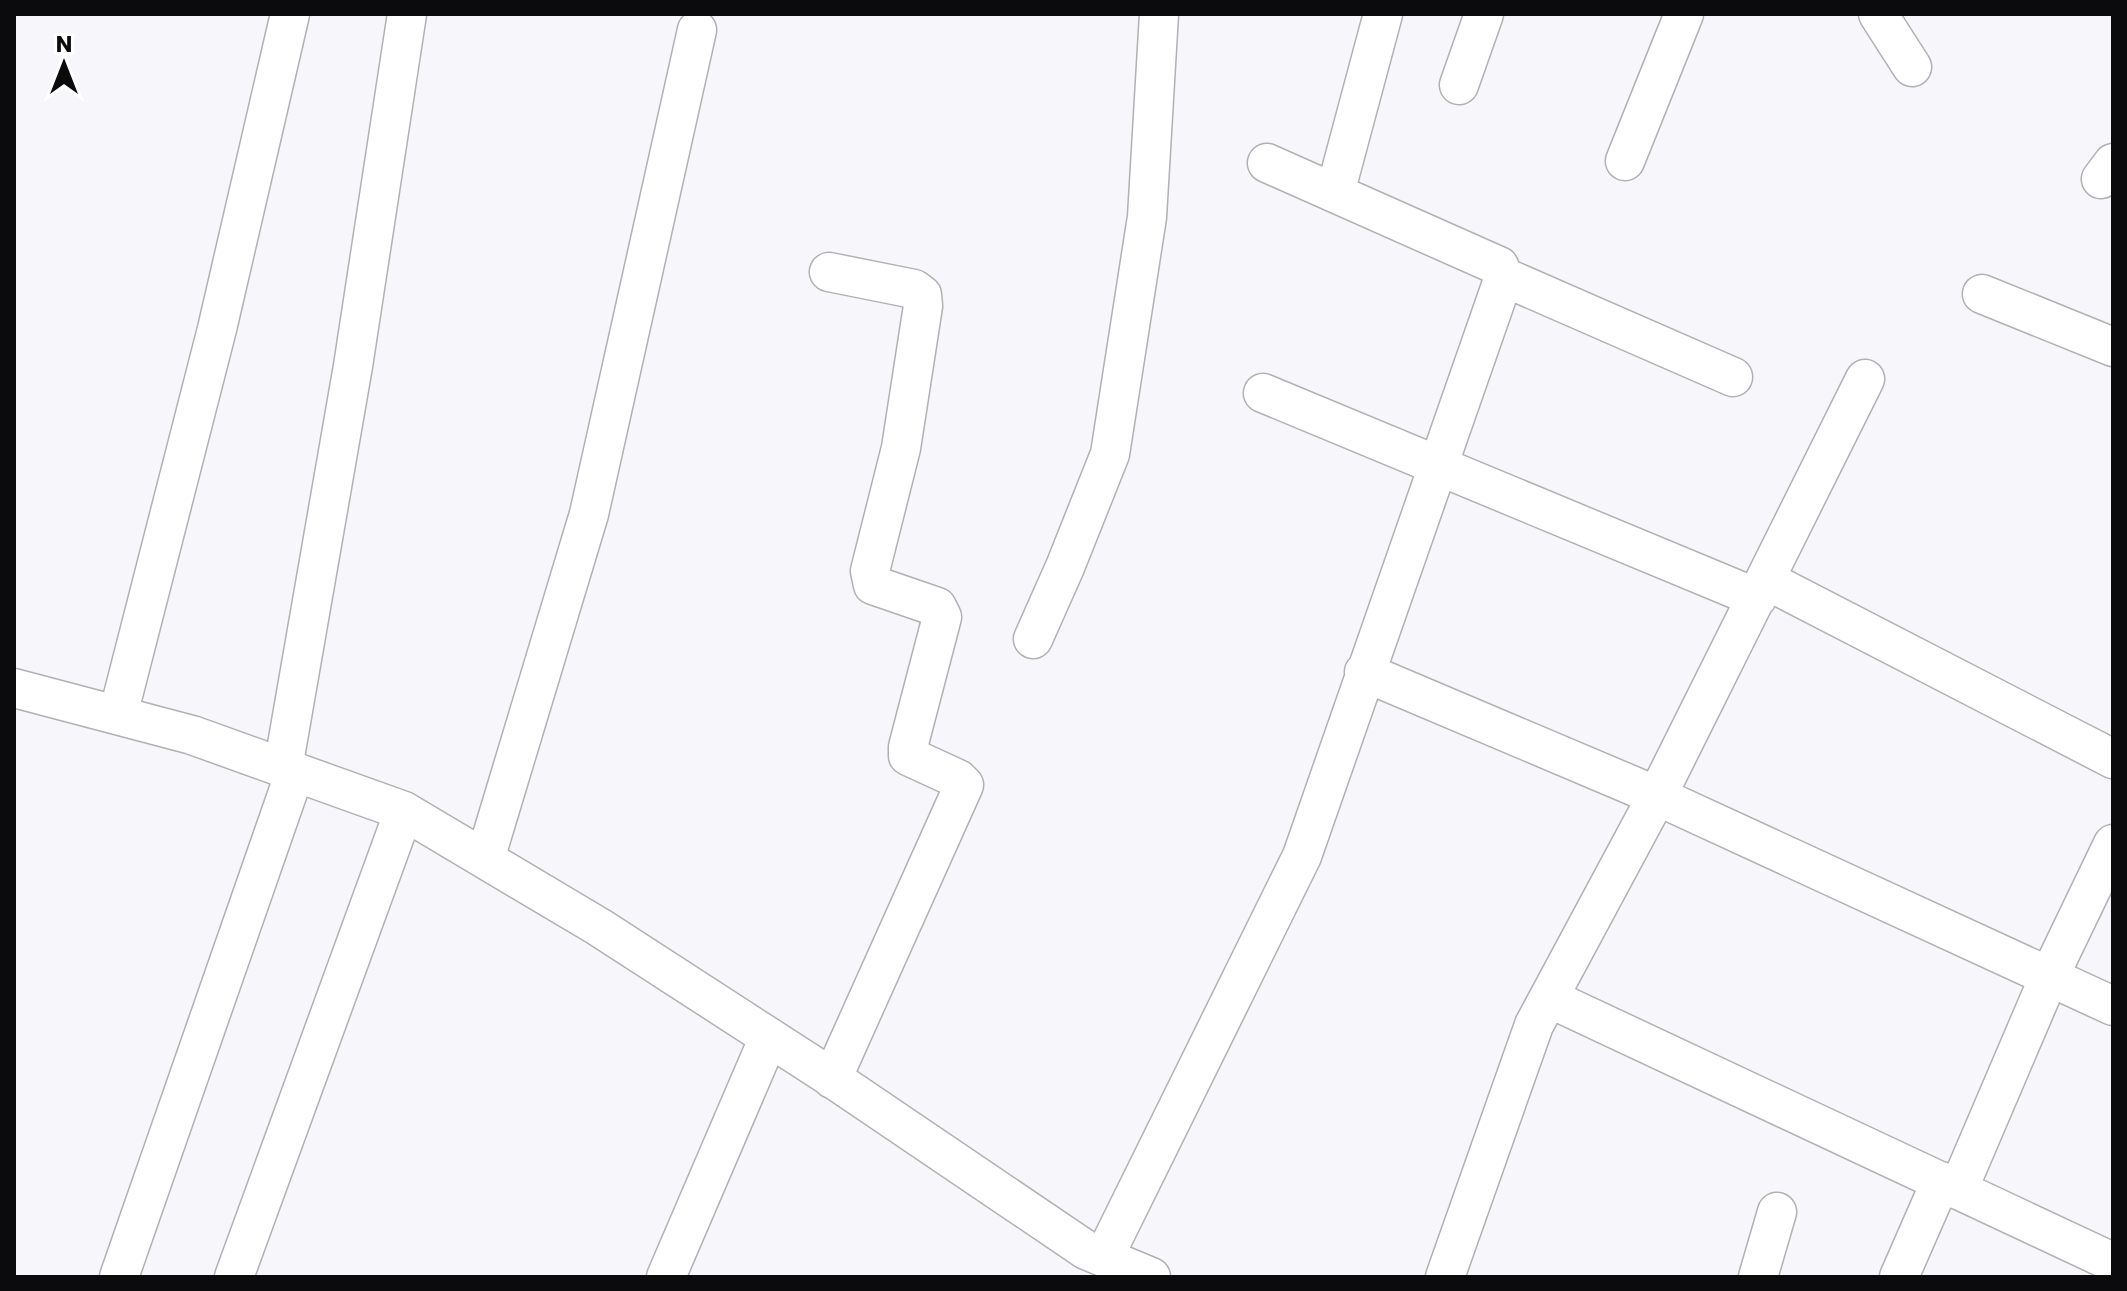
<svg xmlns="http://www.w3.org/2000/svg" width="2127" height="1291" font-family="Poppins,sans-serif">
  <style>
    .lines { fill: none; stroke-linecap: round; stroke-linejoin: round }
    .minor-casing { stroke: #b1b1b4; stroke-width: 41 }
    .minor { stroke: #fff; stroke-width: 38 }
  </style>
  <rect width="100%" height="100%" fill="#f7f7fb"/>
  <g class="lines">
    <g class="minor-casing">
      <path id="minor" d="M1878 14 1912 67
        M1459 85 1484 14
        M1625 161 1684 14
        M2101 179 2113 163
        M1335 193 1383 14
        M829 272 914 289 922 295 923 306 901 448 870 571 873 585 937 607 942 617 908 747V756L958 779 964 785 832 1079
        M1504 277 1733 377
        M1982 294 2113 347
        M1263 393 1757 598
        M1766 580 2113 759
        M1033 639 1065 567 1110 454 1147 217 1159 14
        M1364 672 1657 796 2113 1006
        M14 688 192 735 404 811 599 927 826 1074 1086 1250 1151 1277
        M118 715 217 329 290 14
        M283 768 353 366 407 14
        M485 859 589 514 697 30
        M1549 998 2108 1260
        M1958 1190 2049 977 2113 844
        M1104 1257 1302 856 1504 277 1499 266 1267 163
        M119 1277 295 772
        M234 1277 404 811
        M666 1277 769 1037
        M1445 1277 1534 1025 1657 796 1865 379
        M1758 1277 1777 1212
        M1899 1277 1941 1181"/>
    </g>
    <use href="#minor" class="minor"/>
  </g>
  <rect width="2127" height="1291" fill="none" stroke="#0b0b0d" stroke-width="32"/>
  <g transform="translate(64 64)" stroke="#ffffff" stroke-width="6" paint-order="stroke">
  <path d="M0-6L14 30L0 20L-14 30Z" fill="#0b0b0d"/>
  <text y="-12" font-size="22" font-weight="bold" text-anchor="middle" fill="#0b0b0d">N</text>
  </g>
</svg>
